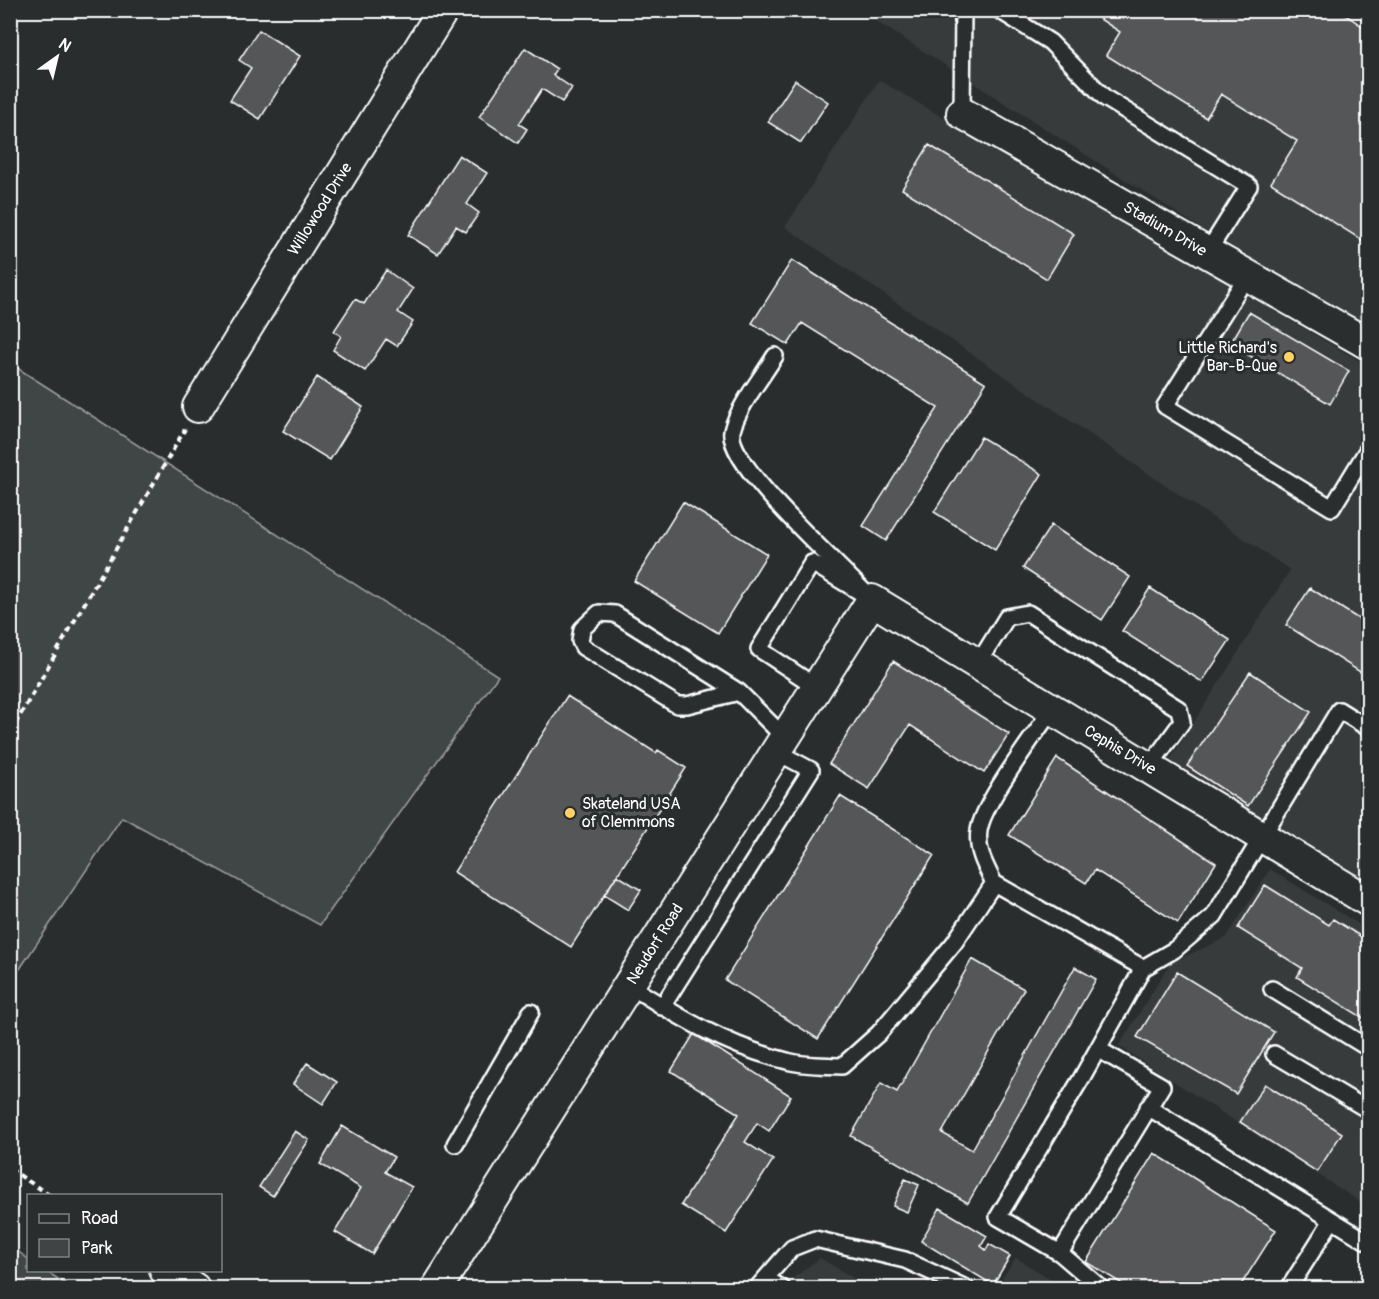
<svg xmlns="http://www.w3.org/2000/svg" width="1379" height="1299" font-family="Pangolin,sans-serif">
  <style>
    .built { fill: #373a3b }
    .green { fill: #414445; stroke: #a0a2a2; stroke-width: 1.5 }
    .building { fill: #555758; stroke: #fff; stroke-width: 1.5 }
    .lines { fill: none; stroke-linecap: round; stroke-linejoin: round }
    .service-casing { stroke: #fff; stroke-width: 20 }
    .minor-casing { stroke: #fff; stroke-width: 34 }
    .path { stroke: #fff; stroke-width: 4; stroke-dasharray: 6 4.5; stroke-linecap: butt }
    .service { stroke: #2a2d2e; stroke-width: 15 }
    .minor { stroke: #2a2d2e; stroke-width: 30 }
    .poi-dot { fill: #ffd166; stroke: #2a2d2e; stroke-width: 2 }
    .labels { text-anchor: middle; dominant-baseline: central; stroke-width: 6; stroke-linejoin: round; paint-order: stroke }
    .street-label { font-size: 16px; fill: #fff; stroke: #2a2d2e }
    .poi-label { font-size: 16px; fill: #fff; stroke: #2a2d2e; text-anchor: end }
  </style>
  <rect width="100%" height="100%" fill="#2a2d2e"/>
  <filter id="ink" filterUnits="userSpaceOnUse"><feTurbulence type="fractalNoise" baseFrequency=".0167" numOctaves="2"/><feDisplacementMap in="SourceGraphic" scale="12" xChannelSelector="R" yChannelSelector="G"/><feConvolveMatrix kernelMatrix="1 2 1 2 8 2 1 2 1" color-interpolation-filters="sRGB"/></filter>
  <g filter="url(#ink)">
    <path class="built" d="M860 11H1368V330L1325 307Z
      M879 80 1368 366V890L1168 763 1290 570 785 227Z
      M1270 869 1368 930V1207L1119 1046 1170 963 1226 938Z
      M1016 1257V1258L1066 1288H996Z
      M820 1258 870 1288H779Z"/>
    <path class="green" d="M11 364 498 676 320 925 122 817 11 982Z
      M11 1246 28 1259V1270L46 1271 72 1288H11Z"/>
    <path class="building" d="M1086 10H1338L1368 30V244L1271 183 1297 141 1221 94 1206 118 1106 55 1120 32Z
      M259 30 300 56 260 119 230 100 251 68 239 60Z
      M525 48 557 69 553 75 572 88 562 102 542 89 519 124 527 129 518 143 479 117Z
      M795 80 828 102 801 143 768 122Z
      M929 145 1074 234 1047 279 902 189Z
      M459 155 487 173 467 204 479 213 466 232 456 226 438 254 408 235Z
      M792 260 986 383 886 541 863 526 938 408 802 323 788 345 752 323Z
      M386 270 413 289 398 312 413 322 397 346 386 339 365 371 333 350 341 336 334 331 355 299 364 304Z
      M1249 312 1349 371 1330 404 1230 344Z
      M317 377 363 407 330 460 283 431Z
      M981 437 1042 474 995 550 934 512Z
      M683 502 767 554 718 633 634 581Z
      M1051 525 1130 577 1102 620 1023 568Z
      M1150 588 1230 640 1202 682 1122 631Z
      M1310 588 1368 625V677L1286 625Z
      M893 661 1009 734 984 773 910 725 869 789 829 764Z
      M1250 672 1311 712 1248 806 1187 766Z
      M567 696 656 753 658 750 686 768 571 947 454 872Z
      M1057 758 1216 863 1178 923 1095 870 1086 883 1009 835Z
      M840 796 934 855 818 1039 725 980Z
      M617 875 641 890 628 910 604 895Z
      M1265 885 1329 925 1333 919 1368 941V1021L1297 977 1302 968 1238 928Z
      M972 959 1024 989 942 1133 972 1150 1075 967 1096 979 968 1203 851 1136 881 1083 897 1092Z
      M1177 972 1274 1032 1236 1094 1137 1037Z
      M694 1034 791 1096 769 1131 757 1123 745 1142 773 1160 726 1233 681 1205 739 1114 671 1071Z
      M307 1063 337 1082 323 1104 293 1084Z
      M1265 1084 1342 1133 1317 1172 1240 1122Z
      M342 1126 394 1157 385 1172 412 1187 372 1254 335 1232 361 1188 320 1164Z
      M295 1131 309 1140 273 1196 259 1187Z
      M1154 1153 1276 1230 1239 1288H1129L1086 1262Z
      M905 1179 919 1185 907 1212 893 1206Z
      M940 1208 987 1236 981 1246 986 1250 989 1244 1010 1256 993 1285 921 1241Z"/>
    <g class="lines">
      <g class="service-casing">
        <path id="service" d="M999 10 1050 42 1105 98 1249 186 1207 253
          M962 113 963 10
          M1247 276 1165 406 1332 508 1368 449
          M775 356C763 376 737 408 732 431 725 465 847 571 872 600
          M978 664 1007 617 1028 613 1179 709 1182 722 1149 767
          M818 688 759 649 812 563 860 592
          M739 692 687 705H677L583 647 580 641 582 629 599 613 615 614 739 692 785 738
          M994 883 1143 968
          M629 985C678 1017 729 1047 787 1061 804 1066 824 1065 842 1066L879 1033 954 943 994 883C986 867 976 850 979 831 982 804 1035 735 1052 709
          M1272 989 1368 1048
          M662 1007 811 770 777 752
          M1098 1049 1162 1086 1060 1253 998 1217 1081 1079 1143 968 1174 950 1214 916 1339 710 1368 728
          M1274 1054 1368 1110
          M1148 1107 1368 1242
          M455 1144 531 1012
          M1060 1253 1101 1288
          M766 1279 782 1288
          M757 1288 792 1248 815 1239 905 1260 966 1288
          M1289 1288 1332 1220"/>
      </g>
      <g class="minor-casing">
        <path id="minor" d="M962 113 1368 344
          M198 407 443 10
          M165 1270 194 1288
          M437 1288 872 600 1368 901"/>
      </g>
      <path class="path" d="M10 733 185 429
        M10 1169 51 1196"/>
      <use href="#service" class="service"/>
      <use href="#minor" class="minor"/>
    </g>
  </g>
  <g class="poi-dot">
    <circle cx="1289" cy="357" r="6"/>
    <circle cx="570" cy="813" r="6"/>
  </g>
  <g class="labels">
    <g class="street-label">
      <text transform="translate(320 209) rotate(-58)">Willowood Drive</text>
      <text transform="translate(1165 229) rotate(30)">Stadium Drive</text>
      <text transform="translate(1120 750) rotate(31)">Cephis Drive</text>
      <text transform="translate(655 944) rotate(-58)">Neudorf Road</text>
    </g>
    <g class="poi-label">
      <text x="1277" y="348">Little Richard's<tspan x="1277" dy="18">Bar-B-Que</tspan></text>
      <text x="582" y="804" text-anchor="start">Skateland USA<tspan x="582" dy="18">of Clemmons</tspan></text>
    </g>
  </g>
  <rect width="1379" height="1299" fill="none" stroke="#2a2d2e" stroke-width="36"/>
  <rect x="18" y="18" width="1343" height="1263" fill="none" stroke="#fff" stroke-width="2" filter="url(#ink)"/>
  <rect x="27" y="1194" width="195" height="78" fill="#2a2d2e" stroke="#7f8182" stroke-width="1.5"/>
  <rect x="39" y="1214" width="30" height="9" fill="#2a2d2e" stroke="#7f8182" stroke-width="1.5"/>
  <text x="81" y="1224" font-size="18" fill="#ffffff">Road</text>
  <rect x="39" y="1239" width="30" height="18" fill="#414445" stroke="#7f8182" stroke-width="1.5"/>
  <text x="81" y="1254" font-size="18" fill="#ffffff">Park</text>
  <g transform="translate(57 57) rotate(34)" stroke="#2a2d2e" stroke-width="4.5" paint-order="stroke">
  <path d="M0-4.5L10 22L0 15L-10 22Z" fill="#ffffff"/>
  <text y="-9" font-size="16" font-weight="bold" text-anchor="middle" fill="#ffffff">N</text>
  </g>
</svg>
